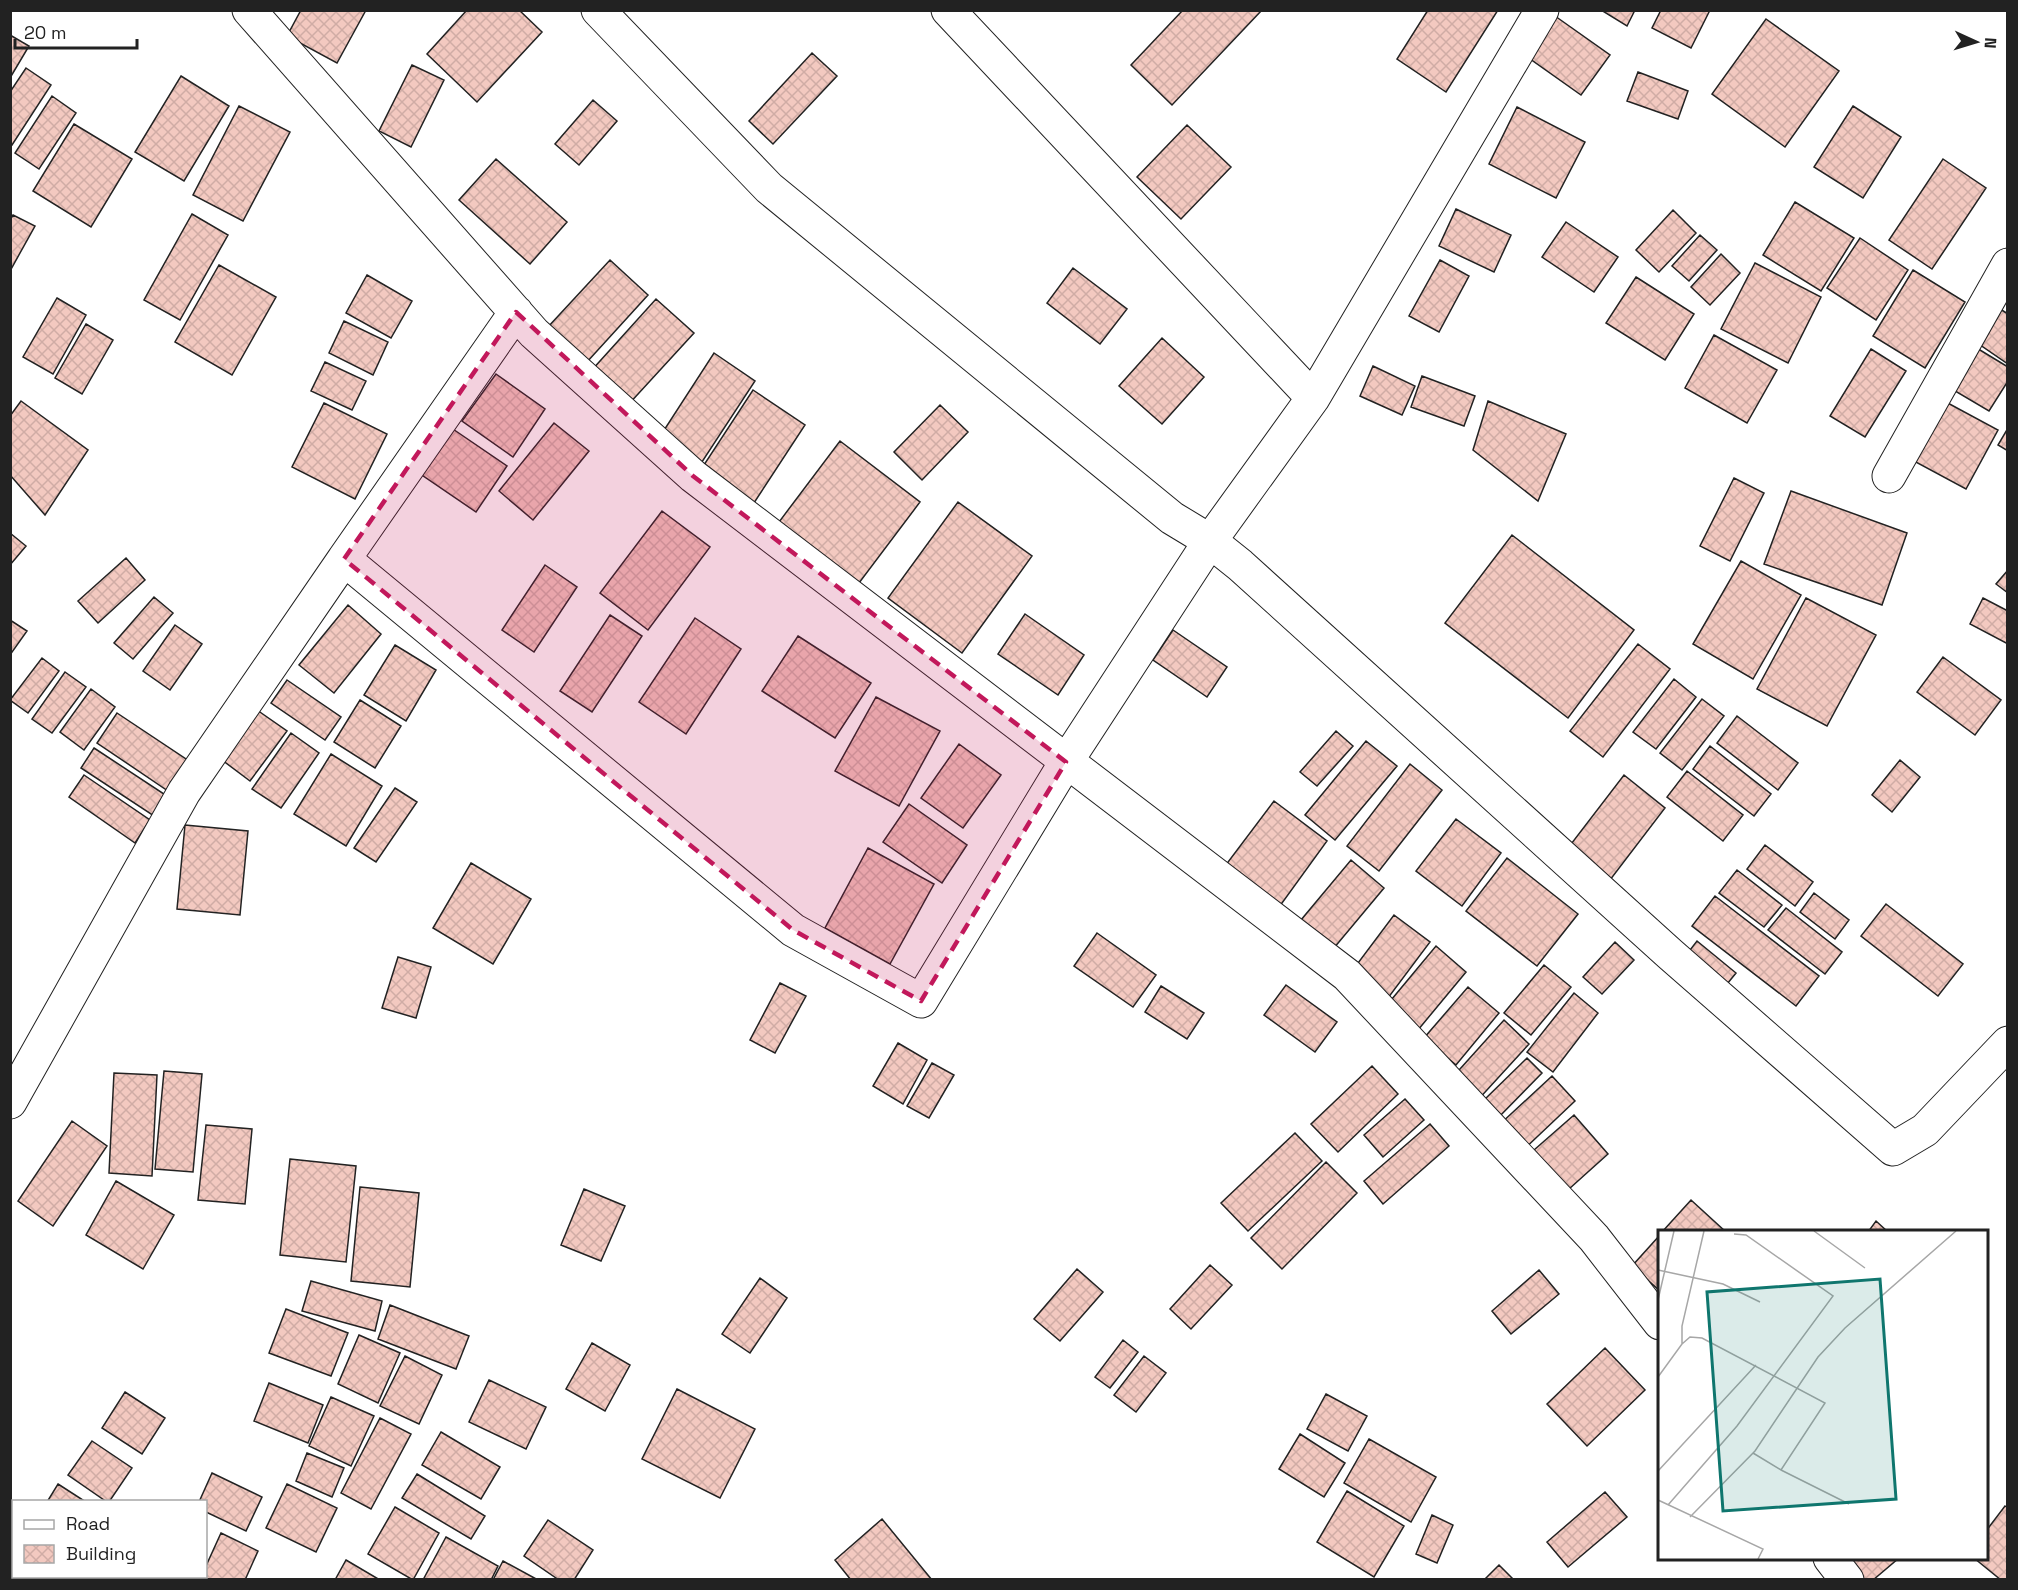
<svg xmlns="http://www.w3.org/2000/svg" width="2018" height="1590" font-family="'Space Grotesk',sans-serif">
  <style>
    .building { fill: url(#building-cross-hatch); stroke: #222; stroke-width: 1.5 }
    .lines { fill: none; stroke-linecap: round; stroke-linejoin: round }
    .minor-casing { stroke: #222; stroke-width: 35 }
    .minor { stroke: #fff; stroke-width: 33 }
    .marked { fill: #c2185b; fill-opacity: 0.2; stroke: #c2185b; stroke-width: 4.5; stroke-dasharray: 12 8; stroke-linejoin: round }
    .inset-road { fill: none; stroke: #a7a7a7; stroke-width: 1.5 }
    .view { fill: #0f766e; fill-opacity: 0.15; stroke: #0f766e; stroke-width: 3 }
    .inset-edge { fill: none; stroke: #222; stroke-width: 3 }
  </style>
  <defs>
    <pattern id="building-cross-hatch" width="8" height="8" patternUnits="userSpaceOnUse" patternTransform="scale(1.5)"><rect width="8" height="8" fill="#f3c9c0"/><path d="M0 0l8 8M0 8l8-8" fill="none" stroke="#d0aca5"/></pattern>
  </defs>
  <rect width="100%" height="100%" fill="#fff"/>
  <path class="building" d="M301 10H366L337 63 287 36Z
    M467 10H519L542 32 477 102 427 54Z
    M1183 10H1262L1172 105 1131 65Z
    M1428 10H1498L1446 92 1397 59Z
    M1601 10H1635L1627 26Z
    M1661 10H1710L1691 48 1652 28Z
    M1555 16 1610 55 1581 95 1526 56Z
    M1766 19 1839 71 1785 147 1712 94Z
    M10 35 29 46 10 78Z
    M812 53 837 76 773 144 749 121Z
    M412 65 444 80 411 147 379 131Z
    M26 68 51 85 12 145 10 144V92Z
    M1638 72 1688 91 1678 119 1627 101Z
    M181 76 229 106 184 181 135 152Z
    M52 96 76 113 39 169 15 153Z
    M593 100 617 121 579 165 555 144Z
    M239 106 290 132 243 221 193 195Z
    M1853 106 1901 137 1863 198 1814 167Z
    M1517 107 1585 142 1556 198 1489 164Z
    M74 124 132 159 91 227 33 191Z
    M1187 125 1231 167 1181 219 1137 177Z
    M496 159 567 222 530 264 459 200Z
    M1943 159 1986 188 1932 269 1889 240Z
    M1795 202 1854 238 1821 291 1763 255Z
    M1456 209 1511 235 1494 272 1439 246Z
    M1673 210 1696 233 1659 272 1636 250Z
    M192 214 228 235 180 320 144 300Z
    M13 215 35 226 10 271V220Z
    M1566 222 1618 257 1594 292 1542 257Z
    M1700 235 1717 250 1689 281 1672 266Z
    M1860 238 1908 270 1876 320 1827 288Z
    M1721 254 1740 273 1710 305 1691 287Z
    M610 260 648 295 587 362 548 327Z
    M1440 260 1469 276 1439 332 1409 316Z
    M1755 263 1821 297 1788 363 1721 329Z
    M219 265 276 297 232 375 175 342Z
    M1073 268 1127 309 1100 344 1047 303Z
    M1913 270 1965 302 1925 368 1873 336Z
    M367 275 412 301 391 338 346 313Z
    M1636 277 1694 314 1665 360 1606 323Z
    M57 298 86 315 53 374 23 357Z
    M656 299 694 333 628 405 591 371Z
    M1997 307 2008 314V364L1973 340Z
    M344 321 388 342 373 375 329 353Z
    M86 324 113 340 82 394 55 378Z
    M1714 335 1777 370 1747 423 1685 388Z
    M1162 338 1204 377 1162 424 1119 386Z
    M1975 347 2008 367V381L1989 411 1950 388Z
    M1871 349 1906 371 1865 437 1830 416Z
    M714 353 755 381 698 468 657 441Z
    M325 362 366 381 352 410 311 391Z
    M1373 366 1415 386 1402 415 1360 396Z
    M496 374 545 409 513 457 462 421Z
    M1422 376 1475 396 1464 426 1411 407Z
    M753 390 805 425 750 509 698 474Z
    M21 401 88 450 45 515 10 475V416Z
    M1488 401 1566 434 1538 501 1473 450Z
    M1944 401 1998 430 1966 489 1912 460Z
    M324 403 387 434 355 499 292 467Z
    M940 405 968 432 922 480 894 452Z
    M554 423 589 451 533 520 499 491Z
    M447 425 507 466 476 512 416 471Z
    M2008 428V451L1998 445Z
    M840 441 920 502 853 591 773 530Z
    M1734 478 1764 493 1730 561 1700 546Z
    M1791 491 1907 533 1882 605 1764 564Z
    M958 502 1032 556 962 653 888 598Z
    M662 511 710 547 648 630 600 593Z
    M10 533 26 546 10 565Z
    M1512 535 1634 630 1568 718 1445 623Z
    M126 558 145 580 98 623 78 601Z
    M1741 561 1801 595 1753 679 1693 644Z
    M545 565 577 587 534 652 502 630Z
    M2008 570V593L1996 584Z
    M154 597 173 613 133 659 114 643Z
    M1806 598 1876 635 1827 726 1757 689Z
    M1983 598 2008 611V644L1970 624Z
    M348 605 381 634 334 693 299 665Z
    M1025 614 1084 655 1058 695 998 654Z
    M610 615 642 636 592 712 560 691Z
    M695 618 741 649 686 734 639 702Z
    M10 620 27 631 10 655Z
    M175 625 202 644 170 690 143 671Z
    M1173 630 1227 667 1207 697 1153 660Z
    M798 636 871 683 835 738 762 691Z
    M1638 644 1670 669 1603 757 1570 731Z
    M395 645 436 670 406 721 364 695Z
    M1943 657 2001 700 1975 735 1917 692Z
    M42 658 59 671 28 713 10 700Z
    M65 672 86 687 52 733 32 719Z
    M1674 679 1696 697 1656 749 1633 732Z
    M287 680 341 717 325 740 271 703Z
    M91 689 115 707 84 750 60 732Z
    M876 697 940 731 899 806 835 771Z
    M1702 699 1724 716 1682 770 1660 753Z
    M360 700 401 726 375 768 334 742Z
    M257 710 287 731 250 781 222 760Z
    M117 713 189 761 168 791 97 743Z
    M1737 716 1798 763 1778 790 1717 743Z
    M1336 731 1353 746 1317 786 1300 772Z
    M291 733 319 753 281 808 252 789Z
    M1366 741 1397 766 1335 840 1305 815Z
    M959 744 1001 775 963 828 921 798Z
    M1710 746 1771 794 1754 816 1693 769Z
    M94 748 167 796 154 816 81 768Z
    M331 754 382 786 346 846 294 814Z
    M1900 760 1920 777 1892 812 1872 795Z
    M1410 764 1442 790 1379 871 1347 846Z
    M1687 771 1743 815 1723 841 1667 797Z
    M84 775 150 820 135 843 69 797Z
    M1624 775 1665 808 1610 880 1568 848Z
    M395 788 417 802 376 862 354 848Z
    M1274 801 1327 841 1277 910 1222 870Z
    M909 804 967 845 942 883 883 842Z
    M1456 819 1501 853 1462 906 1416 871Z
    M185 825 248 831 240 915 177 909Z
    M1765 845 1813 882 1795 906 1747 869Z
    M868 848 934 884 890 964 825 928Z
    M1507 858 1578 914 1537 966 1466 911Z
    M1351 860 1384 888 1334 948 1301 920Z
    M471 863 531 899 493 964 433 928Z
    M1737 870 1782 905 1764 927 1719 893Z
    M1814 893 1849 920 1835 939 1800 912Z
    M1715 896 1819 976 1796 1006 1692 926Z
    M1886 904 1963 964 1938 996 1861 936Z
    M1786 908 1842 952 1825 974 1768 930Z
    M1394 915 1430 942 1385 1002 1349 975Z
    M1097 933 1156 975 1133 1007 1074 966Z
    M1697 941 1736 973 1723 989 1683 959Z
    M1615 942 1634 960 1602 994 1583 977Z
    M1436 946 1466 972 1413 1036 1382 1011Z
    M398 957 431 967 416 1018 382 1008Z
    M1544 965 1571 987 1531 1035 1504 1013Z
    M780 983 806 996 775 1053 750 1040Z
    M1286 985 1337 1022 1315 1052 1264 1015Z
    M1161 986 1204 1013 1187 1039 1145 1012Z
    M1468 987 1499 1013 1456 1065 1424 1038Z
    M1574 993 1598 1013 1553 1072 1527 1052Z
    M1504 1020 1529 1044 1476 1102 1451 1079Z
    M898 1043 927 1060 903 1104 873 1086Z
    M1527 1058 1542 1073 1497 1119 1481 1103Z
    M932 1063 954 1075 929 1118 907 1106Z
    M1372 1066 1398 1094 1338 1152 1311 1124Z
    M164 1071 202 1074 193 1172 155 1169Z
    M114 1073 157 1075 152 1176 109 1173Z
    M1552 1076 1575 1101 1521 1152 1498 1126Z
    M1405 1099 1424 1120 1383 1157 1364 1135Z
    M1574 1115 1608 1154 1569 1189 1534 1150Z
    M72 1121 107 1146 53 1226 18 1201Z
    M1430 1124 1449 1146 1383 1204 1364 1181Z
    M206 1125 252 1129 245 1204 198 1200Z
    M1295 1133 1322 1161 1248 1231 1221 1203Z
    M290 1159 356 1166 346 1262 280 1255Z
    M1326 1162 1357 1193 1282 1269 1251 1238Z
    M116 1181 174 1215 143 1269 86 1235Z
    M360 1187 419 1193 410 1287 351 1281Z
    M584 1189 625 1206 601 1261 561 1245Z
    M1691 1200 1726 1232H1662Z
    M1876 1221 1888 1232H1868Z
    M1660 1235V1291L1632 1266Z
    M1210 1265 1232 1285 1191 1329 1170 1309Z
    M1077 1269 1103 1292 1060 1341 1034 1319Z
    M1539 1270 1559 1294 1511 1334 1492 1311Z
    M760 1278 787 1298 750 1353 722 1334Z
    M311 1281 382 1301 375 1331 302 1311Z
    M390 1305 469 1336 456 1369 378 1339Z
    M286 1309 348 1333 331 1376 269 1353Z
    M359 1335 400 1353 378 1403 338 1384Z
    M1123 1340 1138 1352 1110 1388 1095 1377Z
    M592 1343 630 1365 605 1411 566 1389Z
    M1605 1348 1645 1390 1587 1446 1547 1404Z
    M405 1356 442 1375 419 1424 380 1406Z
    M1144 1356 1166 1373 1136 1412 1114 1395Z
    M489 1380 546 1407 526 1449 469 1422Z
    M269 1383 323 1405 308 1443 254 1421Z
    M677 1389 755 1429 720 1498 642 1459Z
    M125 1392 165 1418 142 1454 102 1428Z
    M1326 1394 1367 1416 1348 1451 1307 1429Z
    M331 1397 374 1416 351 1466 309 1446Z
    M380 1418 411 1434 371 1509 341 1493Z
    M441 1432 500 1467 481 1499 422 1465Z
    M1300 1434 1345 1463 1324 1497 1279 1469Z
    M1369 1439 1436 1477 1411 1522 1344 1483Z
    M92 1441 132 1468 109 1502H107L68 1475Z
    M307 1453 344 1468 332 1497 296 1481Z
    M212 1473 262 1497 246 1531 206 1512V1502H199Z
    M417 1474 485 1516 471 1539 402 1498Z
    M58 1484 86 1502H47Z
    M287 1484 337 1508 316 1552 266 1528Z
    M1347 1491 1404 1526 1374 1577 1317 1542Z
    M1605 1492 1627 1517 1568 1567 1547 1542Z
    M2005 1506 2008 1508V1580H2001L1974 1558H1986V1531Z
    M395 1507 439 1533 413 1580 368 1554Z
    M1432 1515 1453 1525 1437 1563 1416 1554Z
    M882 1519 932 1580H851L835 1560Z
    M548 1520 593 1550 574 1580H559L524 1556Z
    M221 1533 258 1551 245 1580H199L201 1576H206V1566Z
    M446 1537 498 1566 491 1580H423Z
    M1842 1558H1899L1873 1580H1859Z
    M346 1560 380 1580H335Z
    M503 1561 538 1580H493Z
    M1499 1565 1514 1580H1484Z
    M136 1576H192L191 1580H135Z"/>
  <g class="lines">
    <g class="minor-casing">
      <path id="minor" d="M249 10 534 333 693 476 1347 975 1594 1238 1660 1323
        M598 10 769 188 1172 518 1210 541 1240 565 1670 954 1893 1149 1925 1130 2008 1043
        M948 10 1313 398
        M516 312 344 559 793 930 921 1001 1066 762 1210 541 1313 398 1542 10
        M1889 476 2008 265
        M10 1102 184 792 344 559
        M1830 1558 1847 1580"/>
    </g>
    <use href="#minor" class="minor"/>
  </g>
  <path class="marked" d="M516 312 693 476 1066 762 921 1001 793 930 344 559Z"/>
  <g transform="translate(1658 1230)">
    <rect width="330" height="330" fill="#fff"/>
    <path class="inset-road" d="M156 1 207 38M0 40 65 54 102 72M0 70 16 1M24 114 32 107 44 108 167 173 123 240 95 223M0 147 24 114V96L46 1M123 240 191 274M0 241 98 135M0 270 105 319 100 329M10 275 79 196 175 66 88 5 76 4M32 287 97 221 160 127 187 98 298 1"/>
    <path class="view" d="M222 49 238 269 65 281 49 62Z"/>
    <rect width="330" height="330" class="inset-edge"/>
  </g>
  <rect width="2018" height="1590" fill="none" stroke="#222222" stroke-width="24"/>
  <rect x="12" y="1500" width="195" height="78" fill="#ffffff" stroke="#a7a7a7" stroke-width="1.5"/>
  <rect x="24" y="1520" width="30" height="9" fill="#ffffff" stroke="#a7a7a7" stroke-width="1.5"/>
  <text x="66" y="1530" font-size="18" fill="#222222">Road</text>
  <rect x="24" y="1545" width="30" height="18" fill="url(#building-cross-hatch)" stroke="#a7a7a7" stroke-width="1.5"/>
  <text x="66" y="1560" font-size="18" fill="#222222">Building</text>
  <g transform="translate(1976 42) rotate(94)" stroke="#ffffff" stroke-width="4.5" paint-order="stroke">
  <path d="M0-4.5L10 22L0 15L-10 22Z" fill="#222222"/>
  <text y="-9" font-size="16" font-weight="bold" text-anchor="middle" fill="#222222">N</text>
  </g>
  <path d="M15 39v9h122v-9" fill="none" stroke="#222222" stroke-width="3"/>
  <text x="24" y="39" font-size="18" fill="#222222" stroke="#ffffff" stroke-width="4.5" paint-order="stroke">20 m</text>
</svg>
